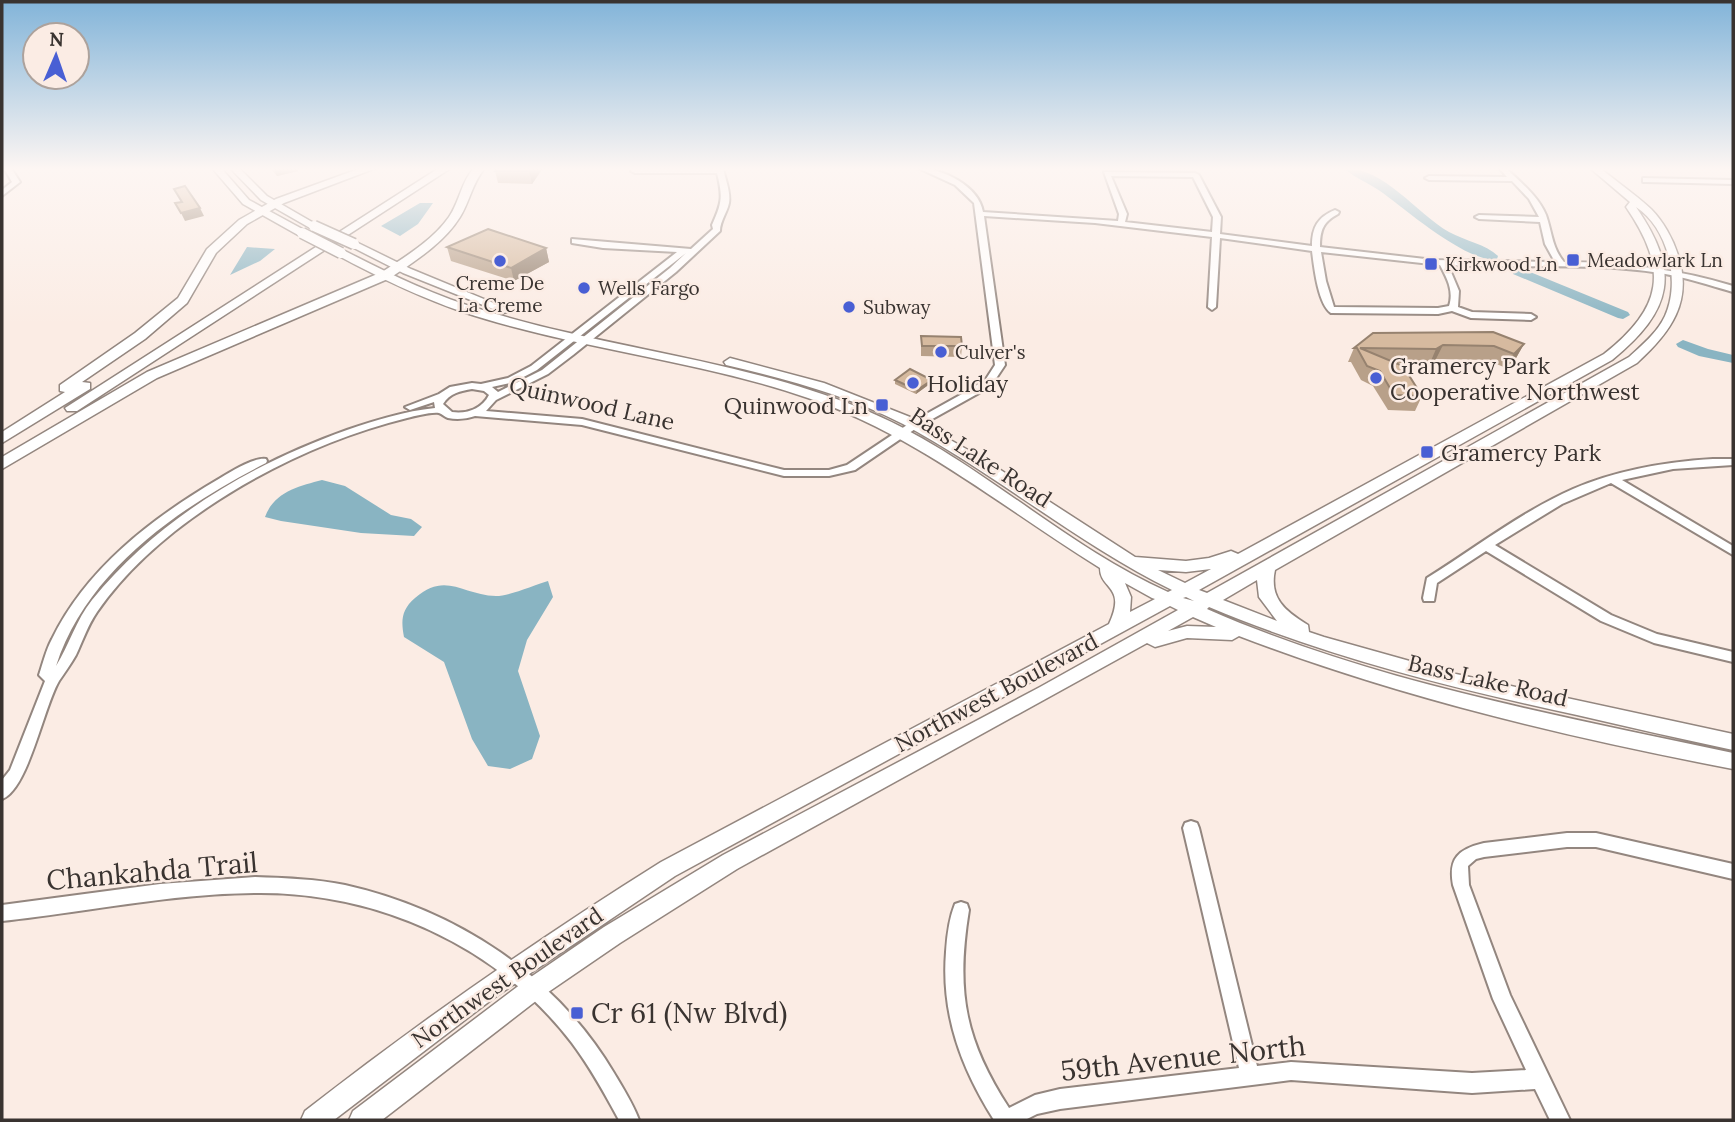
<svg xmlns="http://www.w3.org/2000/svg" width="1735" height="1122" font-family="Lora,serif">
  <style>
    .water { fill: #89b4c2 }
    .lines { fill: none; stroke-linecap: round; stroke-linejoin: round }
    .river { fill: #89b4c2; fill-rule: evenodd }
    .minor-casing { stroke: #93867f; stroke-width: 4 }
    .major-casing { stroke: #93867f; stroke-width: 3 }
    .highway-casing { stroke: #93867f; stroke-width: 3 }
    .minor { fill: #fff; fill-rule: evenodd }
    .major { fill: #fff; fill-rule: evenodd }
    .highway { fill: #fff; fill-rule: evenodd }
    .major-bridge-casing { stroke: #93867f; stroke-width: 13; stroke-linecap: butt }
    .major-bridge { stroke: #fff; stroke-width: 10 }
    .wall { fill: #b8a089 }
    .shaded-wall { fill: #96826f }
    .building { fill: #d6ba9f; stroke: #96826f; stroke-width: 2 }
    .poi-dot { fill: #495fd4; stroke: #fbece4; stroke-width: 2.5 }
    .labels { text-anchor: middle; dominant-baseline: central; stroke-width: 5; stroke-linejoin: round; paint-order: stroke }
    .far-poi-label { font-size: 19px; fill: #393330; stroke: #fbece4; text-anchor: start }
    .poi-label { font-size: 23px; fill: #393330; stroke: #fbece4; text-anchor: start }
    .street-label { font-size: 23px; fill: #393330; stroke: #fbece4 }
    .near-street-label { font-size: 28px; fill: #393330; stroke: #fbece4 }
    .near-poi-label { font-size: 28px; fill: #393330; stroke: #fbece4; text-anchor: start }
  </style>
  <rect width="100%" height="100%" fill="#fbece4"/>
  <path class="water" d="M420 203H433L418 224 400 236 381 226Z
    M247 247 275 249 260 261 230 275Z
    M322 480 345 486 391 515 411 519 422 527 414 536 361 533 281 521 265 517C274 492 299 486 322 480Z
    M548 581 553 597 527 640 518 671 540 736 532 759 510 769 488 766 472 739 444 662 404 637C401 621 401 610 415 598 446 571 462 595 496 596 509 596 535 585 548 581Z"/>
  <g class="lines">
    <path class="river" d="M1344 168C1385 168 1416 213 1449 232 1465 241 1486 244 1498 256L1497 259C1468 264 1404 208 1380 191 1369 183 1354 178 1344 168Z
      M1518 267 1628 312 1630 315 1623 319 1618 318 1513 274V268Z
      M1683 340 1708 349 1733 355V363L1699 356 1678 347 1676 344Z"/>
    <g class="minor-casing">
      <path id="minor" d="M4 168H11L20 182 2 196V190L12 182Z
        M723 168C725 179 731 192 729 203 727 213 720 221 720 231L676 272 573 355 548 374 496 400 486 411 582 419 784 470H829L847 465 910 423 971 389 986 379 995 365 974 203 955 185 918 168C942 168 979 186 983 212L1118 221 1119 214 1104 172 1195 173 1199 175 1221 217 1220 234 1312 246C1312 227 1318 217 1335 210L1339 212 1338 214C1323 222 1320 230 1320 247L1434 260 1555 262 1545 244 1540 222 1479 219 1475 217 1479 215 1539 217 1529 199 1512 181 1429 180 1425 178 1429 176 1507 177 1499 168H1506C1521 183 1538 196 1546 215 1552 232 1552 248 1564 262 1623 262 1677 269 1733 286V292C1709 285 1685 277 1660 273 1590 262 1519 269 1448 265L1459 291 1458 307 1472 312 1531 314 1536 317 1531 320 1471 318 1452 311 1438 314 1331 313C1318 304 1314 267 1312 251L1220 238 1216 307 1212 310 1208 307 1212 237 1095 223 984 216 1005 365 993 383 979 393 918 427 855 470 829 476H784L582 425 475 416C466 419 457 420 448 418 445 417 442 414 439 413 430 412 416 416 407 418 297 445 163 517 97 612 88 625 83 640 76 655 71 664 65 672 59 681 44 706 28 790 2 799V780L10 770 45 681 39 675C43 663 46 650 52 639 86 569 151 519 217 480 229 473 253 457 266 459L267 461 266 463C180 507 87 570 56 666 69 645 76 620 92 600 158 519 249 465 347 430 376 420 405 411 435 408L434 402 410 410 405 407 439 394 450 387 472 383 481 384 508 378 531 366 677 252 603 248 572 243V239L691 249 713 229 712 225C722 203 723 197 717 173H635L631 171 632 169ZM1111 176 1193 177 1213 217 1212 232 1125 222 1127 214ZM1321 252 1440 265C1447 278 1454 291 1449 306L1438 308 1334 307 1326 281ZM686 253 670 268 542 370 498 392 492 387 514 382 537 370ZM472 389 484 391 489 395C482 409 467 414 452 412L443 404C450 393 460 391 472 389Z
        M1643 178 1733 180V184L1646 182H1643Z
        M1713 459H1733V465L1673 469 1622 480 1733 546V555L1611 483 1562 504 1495 545 1611 615 1657 634 1733 652V662L1654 643 1601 621 1486 551 1437 583 1434 601H1424L1423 598 1427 578C1475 548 1521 512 1573 489 1617 470 1665 462 1713 459Z
        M1191 821 1197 823 1199 828 1257 1066 1291 1062 1472 1073 1526 1070 1493 999 1453 885C1448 858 1459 849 1484 843L1567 833H1596L1733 864V879L1596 847H1567L1484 857 1476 859 1468 866 1469 885 1510 995 1570 1120H1550L1535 1089 1472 1093 1291 1080 1060 1109 1037 1114 1025 1120H994C961 1068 941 1014 946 952 947 936 949 919 955 904L961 902 967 904 969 910C956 990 964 1039 1009 1108L1035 1095 1060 1089 1239 1068 1183 828 1185 823Z
        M255 877C285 878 316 879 345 885 456 910 556 975 614 1073 623 1088 633 1104 639 1120H619C605 1094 590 1067 572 1043 497 945 376 891 254 893 169 894 86 912 2 921V905L160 884Z"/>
    </g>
    <g class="major-casing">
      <path id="major" d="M212 168H221L249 200 306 231V235H298L243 204Z
        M230 168H239L267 196 319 226 310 228 261 200Z
        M1590 168H1600C1617 182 1635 194 1651 209 1663 221 1673 239 1678 255 1693 302 1671 332 1637 363L1275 570C1269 598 1285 611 1308 625L1309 632 1324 637 1456 674 1733 734V750C1681 739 1629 727 1577 715 1452 688 1328 657 1209 607L1207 609C1373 682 1556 715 1733 753V769C1566 737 1398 697 1239 636L1232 640 1187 638 1155 647 1147 643 737 869 620 943 541 997 382 1120H349L353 1111 525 981 604 927 723 855 1040 687 1178 610 1170 606 675 876 495 997 334 1120H301L305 1111C419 1022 538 939 661 862L1109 624C1127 585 1100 590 1100 568 1003 508 917 435 808 398 695 359 575 349 463 312 419 297 378 277 337 255V251H345C390 274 436 297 486 311 609 349 739 359 860 408 972 453 1058 543 1168 592L1172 590C1077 543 996 474 903 424 847 395 786 379 726 365L724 362 730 358 824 383 910 417 982 458 1135 557 1186 561 1209 558 1231 551 1238 554 1604 354C1663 307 1669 270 1626 207L1630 202ZM1636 207C1668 228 1681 281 1665 316 1657 333 1642 345 1629 357L1207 593 1199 590 1612 360C1673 310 1681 272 1636 207ZM1211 569 1185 583 1158 570 1186 572ZM1257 580 1259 597 1277 621 1223 600ZM1125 583 1152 598 1155 599 1130 612 1131 597ZM1186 597 1194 601 1183 598ZM1193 617 1216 627 1187 626 1168 631Z
        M354 241 411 269 513 311 503 313 403 273 350 246 349 244Z"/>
    </g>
    <g class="highway-casing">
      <path id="highway" d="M361 168H376L284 203 247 224 216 253 187 303 145 339 82 382 90 383V389L2 443V432L65 392 60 391V385L135 333 178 298 207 249 239 220 276 199Z
        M439 168H451L77 411H67L65 408Z
        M474 168H485C472 183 470 201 460 217 444 243 415 261 390 278L157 378 2 469V457L147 372 382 272C405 257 433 240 449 217 460 201 461 182 474 168Z"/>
    </g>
    <use href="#minor" class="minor"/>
    <use href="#major" class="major"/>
    <use href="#highway" class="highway"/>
    <g class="major-bridge-casing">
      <path id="major-bridge" d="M314 226 354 244
        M302 233 341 253"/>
    </g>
    <use href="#major-bridge" class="major-bridge"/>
  </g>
  <path class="wall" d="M270 168H297L298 171 277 176Z
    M543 168 532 184 498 183 495 171Z
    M447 247 546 248 549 262 514 281 451 261Z
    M1373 333 1524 344 1516 358 1506 368 1487 360 1436 359 1430 363H1395L1422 396 1415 411 1388 410 1373 386 1361 380 1351 362H1348L1354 348Z
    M921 336 962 346 961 357 921 356Z
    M895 380H932L931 383 916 394 895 384Z"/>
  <path class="shaded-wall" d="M274 168H297L298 171 277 176Z
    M532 168H543L532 184 529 171Z
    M200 208 204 216 185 221 181 213Z
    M546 248 549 262 514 281 511 268Z
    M1524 344 1516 358 1506 368 1514 354Z
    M1443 345 1436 359 1430 363 1436 349Z
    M932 380 931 383 916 394 917 390Z"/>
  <path class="building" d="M497 168H532L529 171H495Z
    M185 186 200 208 181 213 175 203 182 202 174 189Z
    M488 229 546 248 511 268 447 247Z
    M1493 332 1524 344 1514 354 1494 346 1443 345 1436 349 1360 348 1403 366 1422 396 1394 395 1380 371 1367 366 1357 348H1354L1373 333Z
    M921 336 961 337 962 346H922Z
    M910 369 932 380 917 390 895 380Z"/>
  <linearGradient id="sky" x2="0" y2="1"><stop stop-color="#82b4d9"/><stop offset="0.52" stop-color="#fdf6f3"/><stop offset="1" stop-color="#fdf6f3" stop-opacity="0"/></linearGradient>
  <rect width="1735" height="325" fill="url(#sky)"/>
  <g class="poi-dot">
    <rect x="1566" y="253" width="14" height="14" rx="3.5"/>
    <circle cx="500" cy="261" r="7"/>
    <rect x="1424" y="257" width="14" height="14" rx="3.5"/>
    <circle cx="584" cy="288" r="7"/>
    <circle cx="849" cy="307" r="7"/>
    <circle cx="941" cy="352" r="7"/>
    <circle cx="1376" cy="378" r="7"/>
    <circle cx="913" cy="383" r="7"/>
    <rect x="875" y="398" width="14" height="14" rx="3.5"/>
    <rect x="1420" y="445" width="14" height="14" rx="3.5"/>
    <rect x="570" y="1006" width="14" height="14" rx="3.5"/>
  </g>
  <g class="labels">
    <g class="far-poi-label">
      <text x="1587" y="260">Meadowlark Ln</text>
      <text x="1445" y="264">Kirkwood Ln</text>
      <text x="500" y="283" text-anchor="middle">Creme De<tspan x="500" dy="22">La Creme</tspan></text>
      <text x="598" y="288">Wells Fargo</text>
      <text x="863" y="307">Subway</text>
      <text x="955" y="352">Culver's</text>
    </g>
    <g class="poi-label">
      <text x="1390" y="365">Gramercy Park<tspan x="1390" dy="26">Cooperative Northwest</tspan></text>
      <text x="927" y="383">Holiday</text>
      <text x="868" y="405" text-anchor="end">Quinwood Ln</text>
      <text x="1441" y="452">Gramercy Park</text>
    </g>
    <g class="street-label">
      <text transform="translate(592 403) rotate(13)">Quinwood Lane</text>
      <text transform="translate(981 457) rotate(33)">Bass Lake Road</text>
      <text transform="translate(1488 680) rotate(13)">Bass Lake Road</text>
      <text transform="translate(996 692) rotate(-28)">Northwest Boulevard</text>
      <text transform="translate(507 977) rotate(-35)">Northwest Boulevard</text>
    </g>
    <g class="near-street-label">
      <text transform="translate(152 871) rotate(-5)">Chankahda Trail</text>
      <text transform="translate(1183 1058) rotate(-6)">59th Avenue North</text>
    </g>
    <g class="near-poi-label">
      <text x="591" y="1013">Cr 61 (Nw Blvd)</text>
    </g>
  </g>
  <rect width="1735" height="1122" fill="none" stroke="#393330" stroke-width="7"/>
  <g transform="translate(56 56) rotate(2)"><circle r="33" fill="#fbece4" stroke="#ada29c" stroke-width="2"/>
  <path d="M0-5L12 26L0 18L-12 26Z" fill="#495fd4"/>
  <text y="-10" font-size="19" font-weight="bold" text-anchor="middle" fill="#393330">N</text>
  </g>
</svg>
